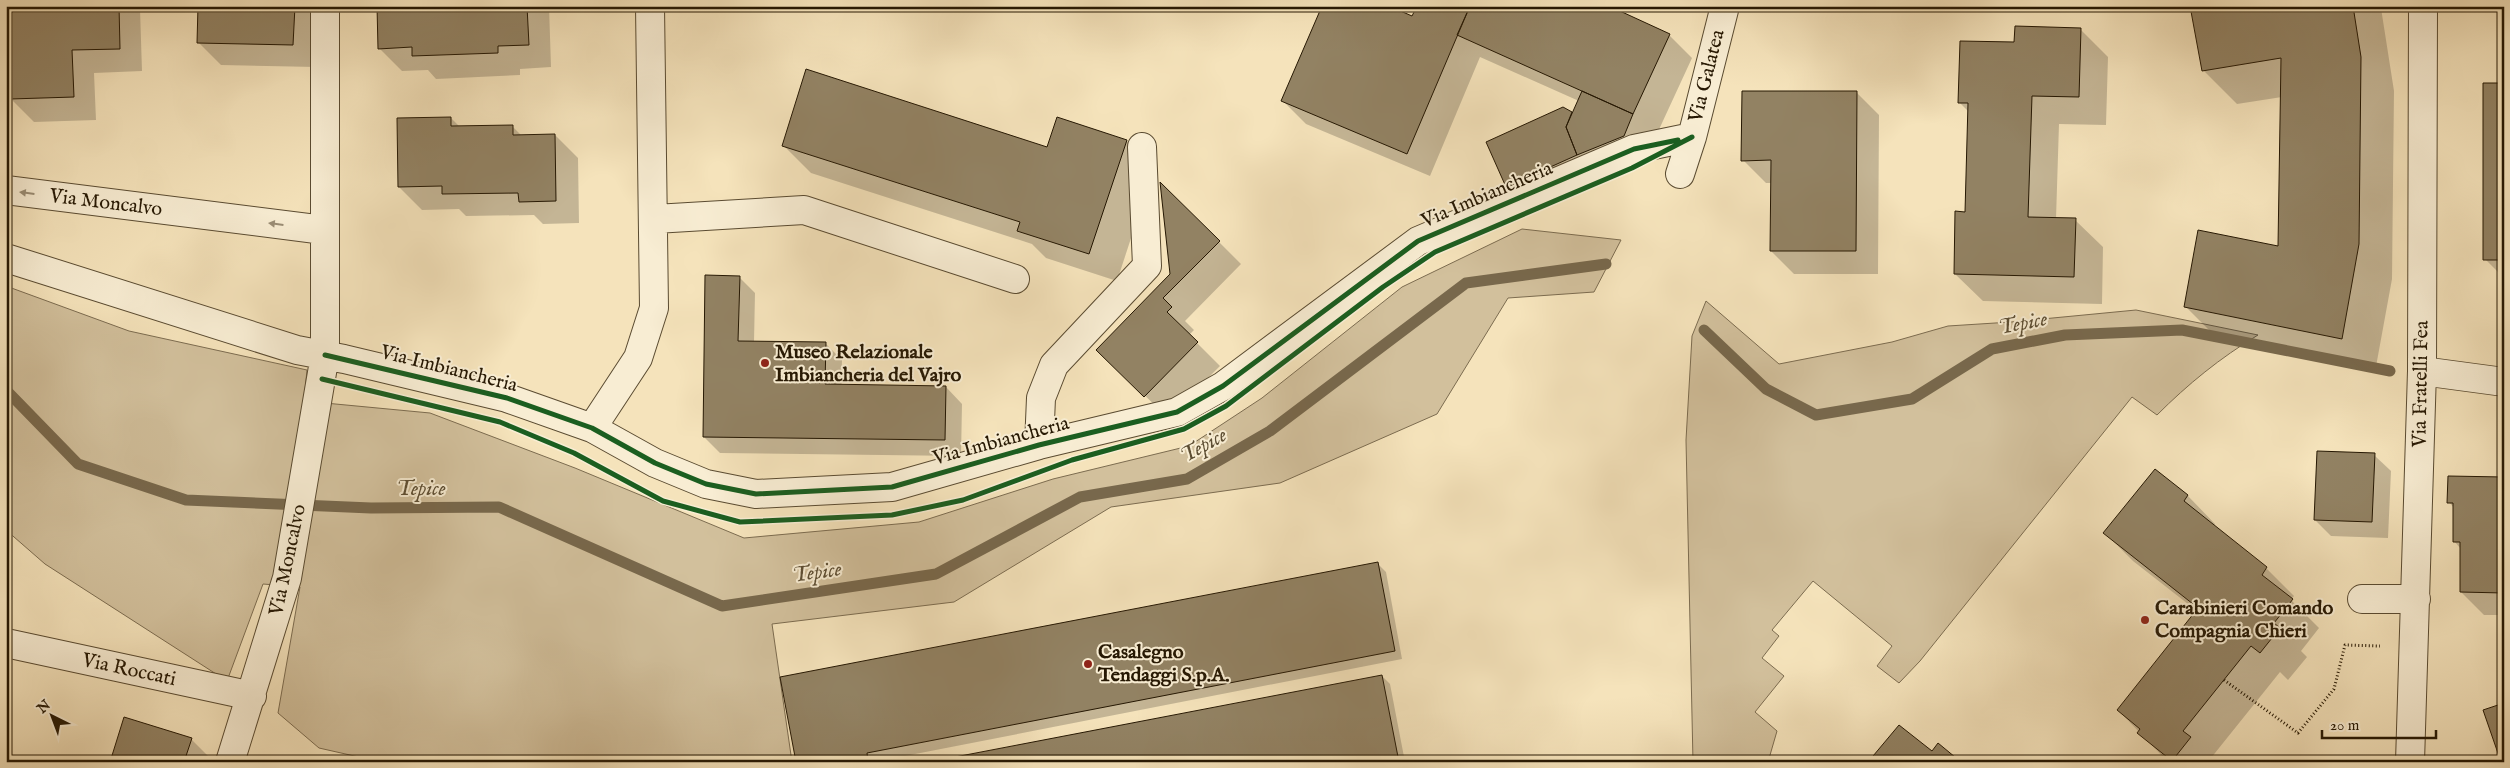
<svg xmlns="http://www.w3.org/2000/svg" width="2510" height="768" font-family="'IM FELL English',serif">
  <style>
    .green { fill: #d2c09c; stroke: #7c6c50 }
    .shadow { fill: #0003 }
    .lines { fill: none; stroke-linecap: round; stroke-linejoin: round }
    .stream { stroke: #78684c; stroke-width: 11 }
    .building { fill: #928263; stroke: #261803 }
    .minor-casing { stroke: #5a4b31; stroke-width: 30 }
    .path { stroke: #261803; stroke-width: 3; stroke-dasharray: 1 2.5; stroke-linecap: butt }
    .minor { stroke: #f8edd3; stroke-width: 28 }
    .cycleway-casing { stroke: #f8edd3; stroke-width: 8 }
    .cycleway { stroke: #1b5e20; stroke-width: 5 }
    .oneway { fill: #9a8d75 }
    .poi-dot { fill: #8f2418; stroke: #f8edd3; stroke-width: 2 }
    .labels { text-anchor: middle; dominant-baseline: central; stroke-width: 4; stroke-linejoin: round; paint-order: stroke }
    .street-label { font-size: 20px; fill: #261803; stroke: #f8edd3 }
    .poi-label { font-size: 20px; font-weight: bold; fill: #261803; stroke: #f8edd3; text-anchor: start }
    .water-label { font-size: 21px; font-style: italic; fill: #5d4e33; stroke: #f8edd3 }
  </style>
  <rect width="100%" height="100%" fill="#f5e3bb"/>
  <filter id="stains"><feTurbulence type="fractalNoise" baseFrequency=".004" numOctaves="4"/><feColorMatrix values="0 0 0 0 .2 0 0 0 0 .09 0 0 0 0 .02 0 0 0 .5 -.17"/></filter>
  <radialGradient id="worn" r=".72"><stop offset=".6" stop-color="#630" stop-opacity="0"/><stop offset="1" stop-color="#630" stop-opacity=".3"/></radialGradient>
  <path class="green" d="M1522 229 1621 240 1594 292 1508 298 1437 414 1280 483 1111 507 954 602 772 624 792 762H381L319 748 278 713 300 587 263 584 227 681 45 564 6 530V286L129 331 307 370 304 401 430 413 575 468 744 538 919 522 1053 479 1189 446 1262 398 1402 287Z
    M1706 301 1779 364 1892 342 1948 326 2011 322 2136 310 2258 335C2220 358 2188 384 2157 415L2132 397 1920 661 1899 683 1877 666 1892 646 1813 581 1772 630 1779 636 1762 658 1784 676 1755 712 1777 731 1768 762H1693L1686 440 1692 336Z"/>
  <path class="shadow" d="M6 6H138L140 9 142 71 94 73 96 120 34 122 11 99 10 58 6 54Z
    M199 6H318L316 67 221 65 198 42Z
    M378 6H549L551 67 520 69V75L436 79 428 70 402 71 379 48Z
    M2192 6H2379L2381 8 2394 91 2392 279 2375 372 2219 340 2185 306 2279 248 2282 97 2237 104 2203 70Z
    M1413 18 1669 35 1692 58 1656 136 1523 202 1507 186 1563 108 1573 114 1579 101 1480 57 1430 176 1306 124 1283 101Z
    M2080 29 2108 57 2106 125 2059 124 2056 219 2075 220 2103 247 2102 304 1983 301 1955 274 1967 213 1969 112 1959 102 2015 43Z
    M2504 84V278L2485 259Z
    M1856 92 1879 115 1878 274H1794L1771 251 1772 183H1766L1743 160Z
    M451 118 460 127 512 126 522 136 555 135 578 158 579 223 543 224 534 215 466 216 459 209 422 210 399 187Z
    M1127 141 1154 168 1117 281 1046 258 1032 244 811 173 783 145 1048 149Z
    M1219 242 1241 264 1185 321 1194 330 1189 335 1220 366 1168 418 1098 350Z
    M739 277 755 293 754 342 825 343 842 360 841 386 946 387 962 404 961 456 720 453 704 437Z
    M2374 455 2391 471 2388 538 2331 536 2315 520Z
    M2155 471 2188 496 2215 524 2214 526 2266 568 2294 596 2291 600 2319 628 2301 651 2307 657 2288 680 2280 672 2211 758 2214 762H2168L2118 710 2197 611 2133 561 2105 533Z
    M2504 478V615H2484L2461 592V549L2454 541V508L2449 502Z
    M1377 563 1386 572 1402 659 874 762H797Z
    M1382 676 1390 684 1405 762H936Z
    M191 739 214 762H111Z"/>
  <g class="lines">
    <path class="stream" d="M1704 330 1766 389 1816 415 1912 399 1992 349 2065 335 2182 330 2390 371
      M6 390 78 464 186 500 371 508 499 507 722 606 936 574 1080 497 1187 479 1270 431 1466 283 1606 264"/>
  </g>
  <path class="building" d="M6 6H119L120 49 72 50 74 97 10 99Z
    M198 6H295L293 45 197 43Z
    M377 6H527L529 45 498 46V53L412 56V47L378 49Z
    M1322 6H1389L1412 16 1417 6H1470L1407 154 1281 101Z
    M1470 6H1609L1670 34 1633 114 1457 35Z
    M2190 6H2353L2361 57 2359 244 2342 339 2184 307 2198 230 2278 246 2281 58 2202 71Z
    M2015 26 2081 28 2079 97 2032 96 2028 217 2076 218 2074 277 1954 274 1955 211 1965 212 1968 103H1958L1960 41 2014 42Z
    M806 69 1047 147 1057 117 1127 140 1089 254 1017 231 1020 222 782 146Z
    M2483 83H2504V260H2483Z
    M1582 91 1633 114 1624 136 1577 155 1566 127Z
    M1742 91H1857L1856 251H1770L1771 160 1741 161Z
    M1563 107 1572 112 1566 127 1577 155 1506 187 1486 142Z
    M451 117V126L513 125V135L555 134 556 201 519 202 518 193 442 194V186L398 187 397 118Z
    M1160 182 1220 241 1163 298 1172 307 1167 312 1198 342 1144 397 1096 350 1170 274Z
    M705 275 740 276 738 341 826 342 825 384 946 386 945 440 703 437Z
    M2317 451 2375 453 2372 522 2314 520Z
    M2155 469 2188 495 2184 501 2267 567 2262 575 2293 599 2274 623 2280 628 2260 653 2251 646 2183 731 2191 737 2172 761 2137 733 2140 729 2117 710 2198 608 2103 533Z
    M2448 476 2504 477V593L2460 592V542H2453V503H2447Z
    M1378 562 1395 651 867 753 868 762H796L780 677Z
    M1382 675 1399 762H929Z
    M2504 703V762H2501L2483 710Z
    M124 717 192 738 184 762H110Z
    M1899 725 1932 751 1938 743 1961 762H1868Z"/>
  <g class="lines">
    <g class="minor-casing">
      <path id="minor" d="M1680 174 1692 137 1725 6
        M6 190 324 230
        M655 219 804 210 1015 279
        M6 258 297 350 344 359 507 398 592 428 655 463 706 484 756 494 892 487 1039 445 1177 412 1223 386 1418 241 1634 149 1692 137
        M2422 371 2504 382
        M592 428 638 358 654 308 650 6
        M1039 445 1041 398 1054 365 1147 266 1142 147
        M2362 599H2416
        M6 643 252 696
        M230 762 287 578 325 355V6
        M2410 762 2422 371 2423 6"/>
    </g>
    <path class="path" d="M2224 680 2298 733 2334 689 2345 645 2380 646"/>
    <use href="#minor" class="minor"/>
    <g class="cycleway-casing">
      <path id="cycleway" d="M325 355 507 398 592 428 655 463 706 484 756 494 892 487 1039 445 1177 412 1223 386 1418 241 1634 149 1678 140
        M322 379 500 422 574 453 663 501 740 522 892 515 963 500 1072 460 1184 429 1226 406 1383 287 1435 252 1632 168 1692 137"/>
    </g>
    <use href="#cycleway" class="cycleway"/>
  </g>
  <defs><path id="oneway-solid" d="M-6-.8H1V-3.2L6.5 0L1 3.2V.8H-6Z" transform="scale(1.25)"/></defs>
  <g class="oneway">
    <use href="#oneway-solid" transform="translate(27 193) rotate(-173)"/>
    <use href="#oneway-solid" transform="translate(276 224) rotate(-173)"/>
  </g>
  <g class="poi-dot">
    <circle cx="765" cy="363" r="5"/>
    <circle cx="2145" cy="620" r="5"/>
    <circle cx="1088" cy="664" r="5"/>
  </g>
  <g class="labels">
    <g class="street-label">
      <text transform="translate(1707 76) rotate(-76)">Via Galatea</text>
      <text transform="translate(1487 195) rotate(-23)">Via Imbiancheria</text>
      <text transform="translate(106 203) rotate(7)">Via Moncalvo</text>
      <text transform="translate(449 369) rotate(14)">Via Imbiancheria</text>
      <text transform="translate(2421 384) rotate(-89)">Via Fratelli Fea</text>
      <text transform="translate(1001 441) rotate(-15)">Via Imbiancheria</text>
      <text transform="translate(288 560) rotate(-78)">Via Moncalvo</text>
      <text transform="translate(129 670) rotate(12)">Via Roccati</text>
    </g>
    <g class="poi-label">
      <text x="775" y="352">Museo Relazionale<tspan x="775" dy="23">Imbiancheria del Vajro</tspan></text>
      <text x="2155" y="608">Carabinieri Comando<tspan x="2155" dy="23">Compagnia Chieri</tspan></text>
      <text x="1098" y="652">Casalegno<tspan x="1098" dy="23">Tendaggi S.p.A.</tspan></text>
    </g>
    <g class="water-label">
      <text transform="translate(2023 324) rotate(-11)">Tepice</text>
      <text transform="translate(1204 446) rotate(-29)">Tepice</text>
      <text x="421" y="489">Tepice</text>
      <text transform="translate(817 573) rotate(-8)">Tepice</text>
    </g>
  </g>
  <rect width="2510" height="768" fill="none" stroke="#f5e3bb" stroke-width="25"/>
  <rect x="8" y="8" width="2495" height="753" fill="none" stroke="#261803" stroke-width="2.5"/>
  <rect x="12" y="12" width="2485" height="743" fill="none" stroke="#261803"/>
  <g transform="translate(52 716) rotate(318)" stroke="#f8edd3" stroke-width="4" paint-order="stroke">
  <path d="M0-4L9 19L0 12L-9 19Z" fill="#261803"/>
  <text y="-8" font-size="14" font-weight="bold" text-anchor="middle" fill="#261803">N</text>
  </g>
  <path d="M2322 730v8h114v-8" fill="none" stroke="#261803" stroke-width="2.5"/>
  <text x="2330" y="730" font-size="15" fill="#261803" stroke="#f8edd3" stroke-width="4" paint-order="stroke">20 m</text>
  <rect width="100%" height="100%" filter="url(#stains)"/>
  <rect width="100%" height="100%" fill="url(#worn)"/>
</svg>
